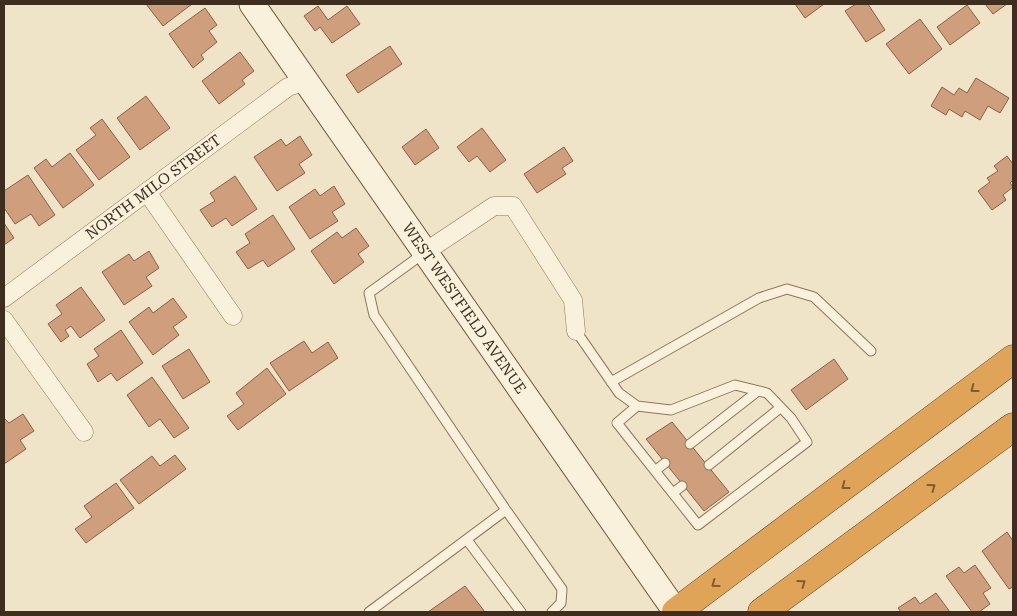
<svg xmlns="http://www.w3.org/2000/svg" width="1017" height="616" font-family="'Roboto Serif',serif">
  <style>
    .building { fill: #cf9f7d; stroke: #8d5f41 }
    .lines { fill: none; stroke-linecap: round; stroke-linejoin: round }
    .lane-casing { stroke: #8d765c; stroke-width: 11 }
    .street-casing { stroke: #8d765c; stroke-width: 19 }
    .secondary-casing { stroke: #6f573f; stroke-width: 27 }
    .highway-casing { stroke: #5b4430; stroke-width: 29 }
    .lane { stroke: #faf1dc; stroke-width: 9 }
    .street { stroke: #faf1dc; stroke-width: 18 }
    .secondary { stroke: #faf1dc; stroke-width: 25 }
    .highway { stroke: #e0a458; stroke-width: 28 }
    .oneway { stroke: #7e5d36 }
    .labels { text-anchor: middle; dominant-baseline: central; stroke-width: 4; stroke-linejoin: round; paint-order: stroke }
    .street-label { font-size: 15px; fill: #3d2e20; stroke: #f7eed8 }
  </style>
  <rect width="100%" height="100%" fill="#f0e4c8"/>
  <path class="building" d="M146 4H192L163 26Z
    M795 4H824L805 18Z
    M856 4H868L885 30 866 42 845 11Z
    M985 4H1007L993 14Z
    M967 5 980 23 950 45 937 27Z
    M318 6 328 20 347 6 360 24 332 43 320 27 315 31 304 16Z
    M205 8 217 25 209 31 217 42 201 55 204 59 193 68 169 34Z
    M920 19 942 49 909 74 886 44Z
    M390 46 402 64 358 93 346 75Z
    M240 52 254 71 242 80 245 84 219 104 202 81Z
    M976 78 1009 98 1000 113 988 106 980 120 965 111 962 117 949 109 946 115 931 106 942 87 954 95 959 88 967 93Z
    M146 96 170 128 140 150 117 118Z
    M102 119 130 157 99 180 76 150 96 135 90 128Z
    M482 128 506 160 490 172 477 156 469 162 457 147Z
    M426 129 439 148 415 165 402 147Z
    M300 136 312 155 299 164 305 173 277 191 254 157 281 139 286 146Z
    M564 147 573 161 562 168 566 174 537 193 524 174Z
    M70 153 94 185 63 208 34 168 46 159 52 167Z
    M1007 156 1013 164V180L1010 183 1013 187 1003 195 1006 200 992 210 978 191 990 182 987 178 998 171 994 166Z
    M28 175 55 215 39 226 31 214 15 224 4 208V191Z
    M235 176 257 209 232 226 226 218 212 227 200 210 215 201 210 193Z
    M334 186 345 204 332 212 338 221 310 239 289 207 315 189 320 196Z
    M273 215 295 249 268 267 263 260 248 269 236 252 250 243 245 234Z
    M4 223 14 238 4 245Z
    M356 228 369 246 358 254 364 262 334 284 311 251 337 232 342 238Z
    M149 251 159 268 146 277 152 286 124 305 102 272 129 254 134 261Z
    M81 287 105 320 80 338 71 326 65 330 69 336 61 342 48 324 62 314 56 305Z
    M173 298 187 317 173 327 179 335 153 355 129 322 149 307 153 313Z
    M121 330 143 363 117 381 111 373 98 382 87 364 99 356 94 349Z
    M304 341 312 353 328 342 338 358 289 391 270 363Z
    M189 349 210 382 183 399 162 366Z
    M834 359 848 379 806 410 791 390Z
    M267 368 286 394 238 430 227 416 244 404 236 393Z
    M152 377 189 428 174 438 160 419 149 427 127 395Z
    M23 414 34 431 20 440 26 449 4 464V418L9 423Z
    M672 422 729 492 704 511 646 439Z
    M175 455 186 469 139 504 120 480 152 456 160 466Z
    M116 483 134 508 86 543 75 529 92 517 84 506Z
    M1007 532 1013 541V587L1009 589 982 551Z
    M975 565 991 588 983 593 990 604 979 612H972L946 576 959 567 964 573Z
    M465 586 485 612H428Z
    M936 593 950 612H901L898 608 915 597 920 604Z"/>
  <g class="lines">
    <g class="lane-casing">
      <path id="lane" d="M576 331 619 393 637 406 671 410 735 385 767 393 791 418 807 442 698 525 617 423 637 406
        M611 382 759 298 787 289 814 297 871 351
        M690 444 758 391
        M709 465 780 408
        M655 471 665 463
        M673 493 682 486
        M506 510 562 589 561 603 552 612
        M467 540 521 612
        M369 612 506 510 374 315 369 293 424 253"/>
    </g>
    <g class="street-casing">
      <g id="street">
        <path d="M147 192 233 316"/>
        <path d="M425 252 494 206H513L573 300 576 331"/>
        <path id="s1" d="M4 298 288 87 307 81"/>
        <path d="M4 320 84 432"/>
      </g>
    </g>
    <g class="secondary-casing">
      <g id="secondary">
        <path id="s2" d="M252 4 676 612"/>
      </g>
    </g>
    <g class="highway-casing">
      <path id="highway" d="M676 612 1013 359
        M762 612 1013 427"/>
    </g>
    <use href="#lane" class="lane"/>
    <use href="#street" class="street"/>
    <use href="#secondary" class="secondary"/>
    <use href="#highway" class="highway"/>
  </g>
  <defs><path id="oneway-chevron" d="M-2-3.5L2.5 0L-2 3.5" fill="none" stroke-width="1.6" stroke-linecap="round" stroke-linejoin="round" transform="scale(1.25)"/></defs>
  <g class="oneway">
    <use href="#oneway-chevron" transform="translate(974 389) rotate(143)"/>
    <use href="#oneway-chevron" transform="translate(845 486) rotate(143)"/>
    <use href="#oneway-chevron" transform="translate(932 487) rotate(-36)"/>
    <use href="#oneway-chevron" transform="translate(802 583) rotate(-36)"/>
    <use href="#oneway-chevron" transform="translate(715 584) rotate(144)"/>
  </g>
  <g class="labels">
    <g class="street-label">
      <text stroke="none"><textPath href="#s1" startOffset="186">NORTH MILO STREET</textPath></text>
      <text stroke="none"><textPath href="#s2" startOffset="371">WEST WESTFIELD AVENUE</textPath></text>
    </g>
  </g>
  <rect width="1017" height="616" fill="none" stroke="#3d2e20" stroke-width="10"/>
</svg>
